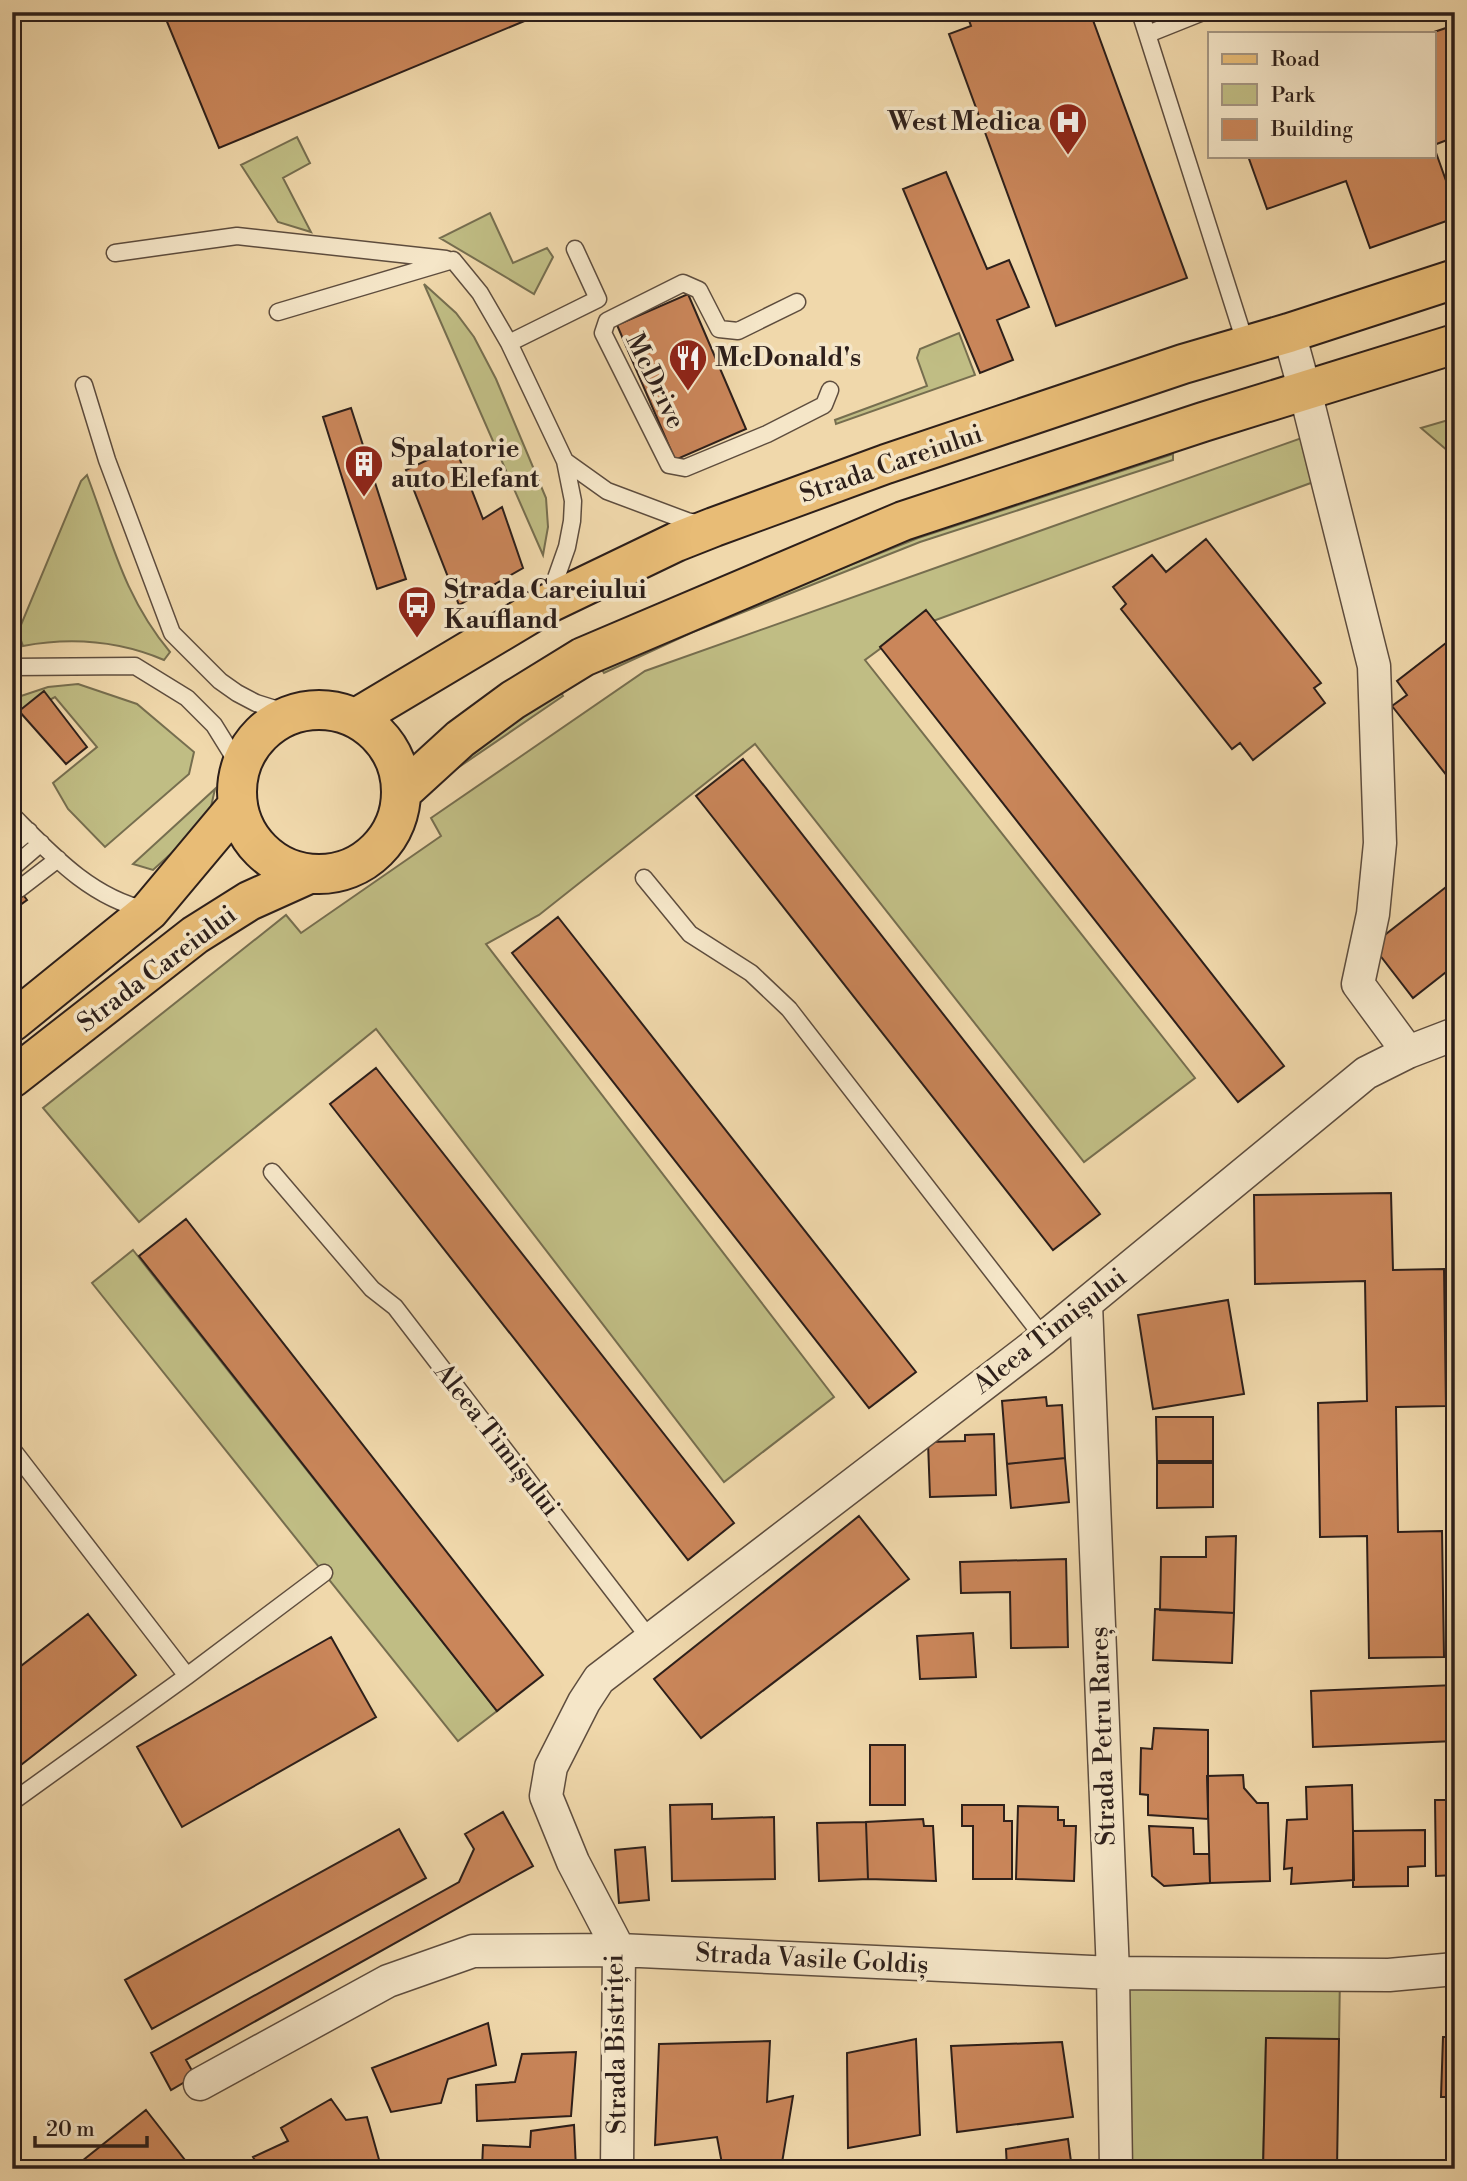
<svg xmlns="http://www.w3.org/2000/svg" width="1467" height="2181" font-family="'Libre Bodoni',serif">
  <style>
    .green { fill: #c0bd84; stroke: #766e4f; stroke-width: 2 }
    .building { fill: #ca865a; stroke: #2d1f1a; stroke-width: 2 }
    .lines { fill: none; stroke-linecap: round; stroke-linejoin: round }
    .lane-casing { stroke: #5e4d3e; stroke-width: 19 }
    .street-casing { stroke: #5e4d3e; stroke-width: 35 }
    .primary-casing { stroke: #2d1f1a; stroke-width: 42 }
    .lane { stroke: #f5e6c8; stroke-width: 16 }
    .street { stroke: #f5e6c8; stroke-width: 32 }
    .primary { stroke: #e8bc76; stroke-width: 38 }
    .labels { text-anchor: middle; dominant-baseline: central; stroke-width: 7; stroke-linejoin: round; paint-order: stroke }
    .poi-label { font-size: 26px; font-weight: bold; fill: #2d1f1a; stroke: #f5e6c8; text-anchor: start }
    .street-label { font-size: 26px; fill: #2d1f1a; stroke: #f5e6c8 }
  </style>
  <rect width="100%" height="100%" fill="#f0d8ab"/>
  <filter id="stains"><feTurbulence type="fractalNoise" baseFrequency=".00286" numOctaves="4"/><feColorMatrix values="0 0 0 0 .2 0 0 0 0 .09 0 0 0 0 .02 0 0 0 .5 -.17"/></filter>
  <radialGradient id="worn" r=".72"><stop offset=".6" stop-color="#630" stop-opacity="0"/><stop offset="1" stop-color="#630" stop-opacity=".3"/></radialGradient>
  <path class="green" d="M297 137 310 163 283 178 311 232 278 222 241 165Z
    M490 213 513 263 547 248 553 257 534 294 440 238Z
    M424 284 456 313 474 337 496 379 546 498 548 527 543 555Z
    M959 333 975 375 836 424 835 420 927 386 917 358 920 349Z
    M1455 418V457L1421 428Z
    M1310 435 1319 480 903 632 865 660 1195 1078 1084 1162 755 744 539 915 486 944 834 1397 724 1482 376 1029 139 1222 43 1108 286 915 301 933 441 836 431 818 645 671Z
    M1173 454V460L920 542 693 632 604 673 601 668 692 628 918 538Z
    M87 475C112 541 124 597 170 652L164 660C119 641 71 637 23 646L18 632 81 481Z
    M78 684 137 704 194 752 189 774 105 847 68 809 53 783 97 747 55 697 12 720V699L48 687Z
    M558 687 563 696 418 795Z
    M215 789 208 820 153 870 133 864Z
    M133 1250 497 1711 458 1741 92 1283Z
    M1113 1973 1340 1975 1339 2039H1266L1263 2169H1116Z"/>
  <path class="building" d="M163 12H546L219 148Z
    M966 12H1090L1187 278 1056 326 949 34 971 26Z
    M1455 25V137L1434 145V33H1431Z
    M1434 147 1455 206V218L1370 248 1346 181 1267 209 1248 156H1434Z
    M946 172 987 269 1009 260 1029 307 997 320 1013 360 980 373 903 189Z
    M688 294 746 429 675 460 617 325Z
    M351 408 406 579 377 589 323 417Z
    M455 447 483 519 502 507 523 568 459 605 406 470Z
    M1206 539 1321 683 1314 688 1325 703 1253 760 1240 743 1232 749 1121 609 1126 604 1113 587 1152 555 1166 572Z
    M926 610 1284 1066 1238 1102 880 647Z
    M1455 636V786L1392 706 1407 695 1397 681Z
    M44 691 87 747 66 764 19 711Z
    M743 759 1100 1214 1053 1250 696 796Z
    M12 880 27 900 12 911Z
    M1455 880V965L1413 998 1372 945Z
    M558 917 916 1372 869 1408 512 953Z
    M376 1068 734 1523 688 1560 330 1104Z
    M1391 1193 1393 1270 1444 1269 1446 1406 1396 1407 1398 1532 1442 1531 1444 1657 1369 1658 1367 1536 1320 1537 1318 1403 1367 1401 1365 1281 1255 1284 1254 1195Z
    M186 1219 543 1675 497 1711 139 1256Z
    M1228 1300 1244 1394 1153 1409 1138 1315Z
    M1046 1397 1047 1406 1062 1405 1065 1458 1007 1464 1002 1401Z
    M1156 1417H1213V1461H1157Z
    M994 1434 996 1495 930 1497 928 1442 965 1441V1435Z
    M1065 1458 1069 1502 1011 1508 1007 1464Z
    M1157 1463H1213V1507L1157 1508Z
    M859 1516 909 1579 701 1738 654 1679Z
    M1236 1536 1234 1613 1160 1610 1161 1557H1206V1537Z
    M1066 1559 1068 1647 1011 1648 1010 1592 961 1593 960 1562Z
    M1155 1609 1234 1613 1232 1663 1153 1660Z
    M88 1614 136 1675 12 1772V1663L17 1669Z
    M973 1633 976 1677 920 1679 917 1636Z
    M331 1637 376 1717 182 1827 137 1747Z
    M1455 1685V1741L1313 1747 1311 1691Z
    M1154 1728 1208 1730V1819L1148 1815V1795L1140 1794 1141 1748 1152 1749Z
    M870 1745H905V1805H870Z
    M1243 1775 1244 1788 1257 1803H1268L1270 1881 1210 1883 1207 1776Z
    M1352 1785 1354 1880 1291 1884 1292 1868 1284 1869 1287 1820 1307 1819 1306 1787Z
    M1435 1800H1455V1875L1436 1876Z
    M712 1804V1819L774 1817 775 1879 672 1881 670 1805Z
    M962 1805H1004V1821H1012V1879H973V1826H962Z
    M1018 1806 1058 1807V1820H1064V1826H1076L1074 1881 1016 1879Z
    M503 1812 533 1866 186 2060 195 2076 171 2090 151 2053 459 1882 474 1849 465 1834Z
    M923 1819 924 1826H933L936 1881 868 1879 866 1822Z
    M866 1822 868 1879 819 1881 817 1823Z
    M1149 1826 1193 1828 1194 1854H1209L1210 1883 1164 1886 1152 1876Z
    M399 1829 426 1878 152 2029 125 1980Z
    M1425 1830V1866L1408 1867V1886L1353 1887V1831Z
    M645 1847 649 1900 619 1903 615 1850Z
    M488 2023 496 2065 448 2079 441 2103 391 2112 372 2068Z
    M1443 2037H1455V2097H1441Z
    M1266 2038 1339 2039 1337 2169H1263Z
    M916 2039 920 2135 848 2148 847 2053Z
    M770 2041 767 2102 793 2096 781 2169H723L717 2137 655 2145 659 2044Z
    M1062 2042 1073 2117 957 2132 951 2046Z
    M576 2052 571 2116 477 2121 476 2085 515 2082 522 2054Z
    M331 2099 346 2120 367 2117 380 2163 359 2169H260L253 2157 288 2141 281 2128Z
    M146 2110 192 2169H72Z
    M574 2125 576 2169H482L483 2145 530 2147 531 2131Z
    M1068 2139 1072 2169H1007L1006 2149Z"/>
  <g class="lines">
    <g class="lane-casing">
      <path id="lane" d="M1140 12 1246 345
        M1148 34 1203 12
        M115 253 237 236 446 259
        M797 302 738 331 719 329 699 290 683 283 607 321 603 333 669 465 685 468 767 434 824 405 830 390
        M278 312 453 260 480 293 509 343 565 461 573 501 572 521 567 547 549 598
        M509 343 598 299 575 249
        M84 385 107 460 172 633 220 681 237 693 256 703 291 714
        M565 461 607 491 687 521 702 524
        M12 667 135 666 187 698 214 725 240 767
        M12 815C51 854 91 898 147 910
        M12 845 29 831
        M12 868 41 843
        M644 878 690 934 751 973 789 1009 1044 1338
        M19 889 58 859
        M272 1172 372 1289 395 1307 650 1639
        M12 1449 187 1676
        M12 1802 187 1676 324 1573"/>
    </g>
    <g class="street-casing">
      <path id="street" d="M1289 333 1305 391 1374 666 1380 843 1373 914 1358 984 1408 1052
        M1086 1304 1113 1973 1116 2169
        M200 2084 388 1981 473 1951 619 1950 1113 1973 1389 1975 1455 1969
        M617 2169 619 1950 573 1862 546 1796 551 1767 584 1702 599 1679 1044 1338 1366 1073 1408 1052 1455 1034"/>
    </g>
    <g class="primary-casing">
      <path id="primary" d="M237 792a82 82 0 1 1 164 0a82 82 0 1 1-164 0Z
        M356 718 547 604 676 542 714 527 886 464 1183 364 1289 333 1455 279
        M402 792 460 739 513 700 583 657 903 521 1203 422 1455 344
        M12 1022 149 911 237 806
        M12 1078 195 935 249 901 309 874"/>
    </g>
    <use href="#lane" class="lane"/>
    <use href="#street" class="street"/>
    <use href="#primary" class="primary"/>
  </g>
  <defs>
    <g id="hospital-pin" transform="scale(2.0125)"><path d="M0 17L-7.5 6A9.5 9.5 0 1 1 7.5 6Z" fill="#8f2418" stroke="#f5e6c8"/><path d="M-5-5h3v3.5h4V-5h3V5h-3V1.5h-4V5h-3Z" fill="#fff"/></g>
    <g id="restaurant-pin" transform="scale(2.0125)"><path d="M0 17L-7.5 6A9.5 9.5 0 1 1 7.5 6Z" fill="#8f2418" stroke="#f5e6c8"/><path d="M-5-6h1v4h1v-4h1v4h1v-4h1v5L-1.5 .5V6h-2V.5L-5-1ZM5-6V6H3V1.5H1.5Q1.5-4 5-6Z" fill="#fff"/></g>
    <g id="building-pin" transform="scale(2.0125)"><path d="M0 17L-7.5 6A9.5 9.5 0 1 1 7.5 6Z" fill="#8f2418" stroke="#f5e6c8"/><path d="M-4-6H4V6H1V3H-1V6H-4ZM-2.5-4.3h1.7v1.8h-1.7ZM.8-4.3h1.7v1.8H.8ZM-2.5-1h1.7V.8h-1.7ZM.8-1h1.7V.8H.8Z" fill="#fff"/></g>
    <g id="bus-pin" transform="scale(2.0125)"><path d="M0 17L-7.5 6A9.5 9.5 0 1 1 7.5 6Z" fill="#8f2418" stroke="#f5e6c8"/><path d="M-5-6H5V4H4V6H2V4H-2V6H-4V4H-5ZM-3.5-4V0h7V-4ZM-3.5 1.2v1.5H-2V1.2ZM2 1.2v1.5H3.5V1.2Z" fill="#fff"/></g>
  </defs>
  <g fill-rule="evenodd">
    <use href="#hospital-pin" x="1068" y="122"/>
    <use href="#restaurant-pin" x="688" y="358"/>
    <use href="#building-pin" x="364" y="464"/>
    <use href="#bus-pin" x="417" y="605"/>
  </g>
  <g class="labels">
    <g class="poi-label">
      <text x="1041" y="122" text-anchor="end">West Medica</text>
      <text x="715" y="358">McDonald's</text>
      <text x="391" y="449">Spalatorie<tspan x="391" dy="30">auto Elefant</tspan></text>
      <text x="444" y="590">Strada Careiului<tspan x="444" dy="30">Kaufland</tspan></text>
    </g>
    <g class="street-label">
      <text transform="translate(655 381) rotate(64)">McDrive</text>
      <text transform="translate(891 464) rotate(-19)">Strada Careiului</text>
      <text transform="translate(157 969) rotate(-37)">Strada Careiului</text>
      <text transform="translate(1050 1331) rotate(-38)">Aleea Timișului</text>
      <text transform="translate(497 1440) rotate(52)">Aleea Timișului</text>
      <text transform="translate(1103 1736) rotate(-92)">Strada Petru Rareș</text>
      <text transform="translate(812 1959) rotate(3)">Strada Vasile Goldiș</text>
      <text transform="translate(616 2044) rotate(-91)">Strada Bistriței</text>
    </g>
  </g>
  <rect width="1467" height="2181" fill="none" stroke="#f0d8ab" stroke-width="42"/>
  <rect x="14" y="14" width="1439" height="2153" fill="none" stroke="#2d1f1a" stroke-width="3.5"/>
  <rect x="21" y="21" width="1425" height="2139" fill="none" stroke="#2d1f1a" stroke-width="2"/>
  <rect x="1208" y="32" width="228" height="126" fill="#f5e6c8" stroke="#a59682" stroke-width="2"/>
  <rect x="1222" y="54" width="35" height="10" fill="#e8bc76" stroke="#a59682" stroke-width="2"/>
  <text x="1271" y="66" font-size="21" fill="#2d1f1a">Road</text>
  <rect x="1222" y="84" width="35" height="21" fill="#c0bd84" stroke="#a59682" stroke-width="2"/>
  <text x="1271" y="102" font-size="21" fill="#2d1f1a">Park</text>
  <rect x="1222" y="119" width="35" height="21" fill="#ca865a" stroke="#a59682" stroke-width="2"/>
  <text x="1271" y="136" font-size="21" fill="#2d1f1a">Building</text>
  <path d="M35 2136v10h112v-10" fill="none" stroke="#2d1f1a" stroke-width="3.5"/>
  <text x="46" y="2136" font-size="21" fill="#2d1f1a" stroke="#f5e6c8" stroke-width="5" paint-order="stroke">20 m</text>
  <rect width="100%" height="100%" filter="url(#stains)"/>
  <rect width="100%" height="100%" fill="url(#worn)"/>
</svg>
